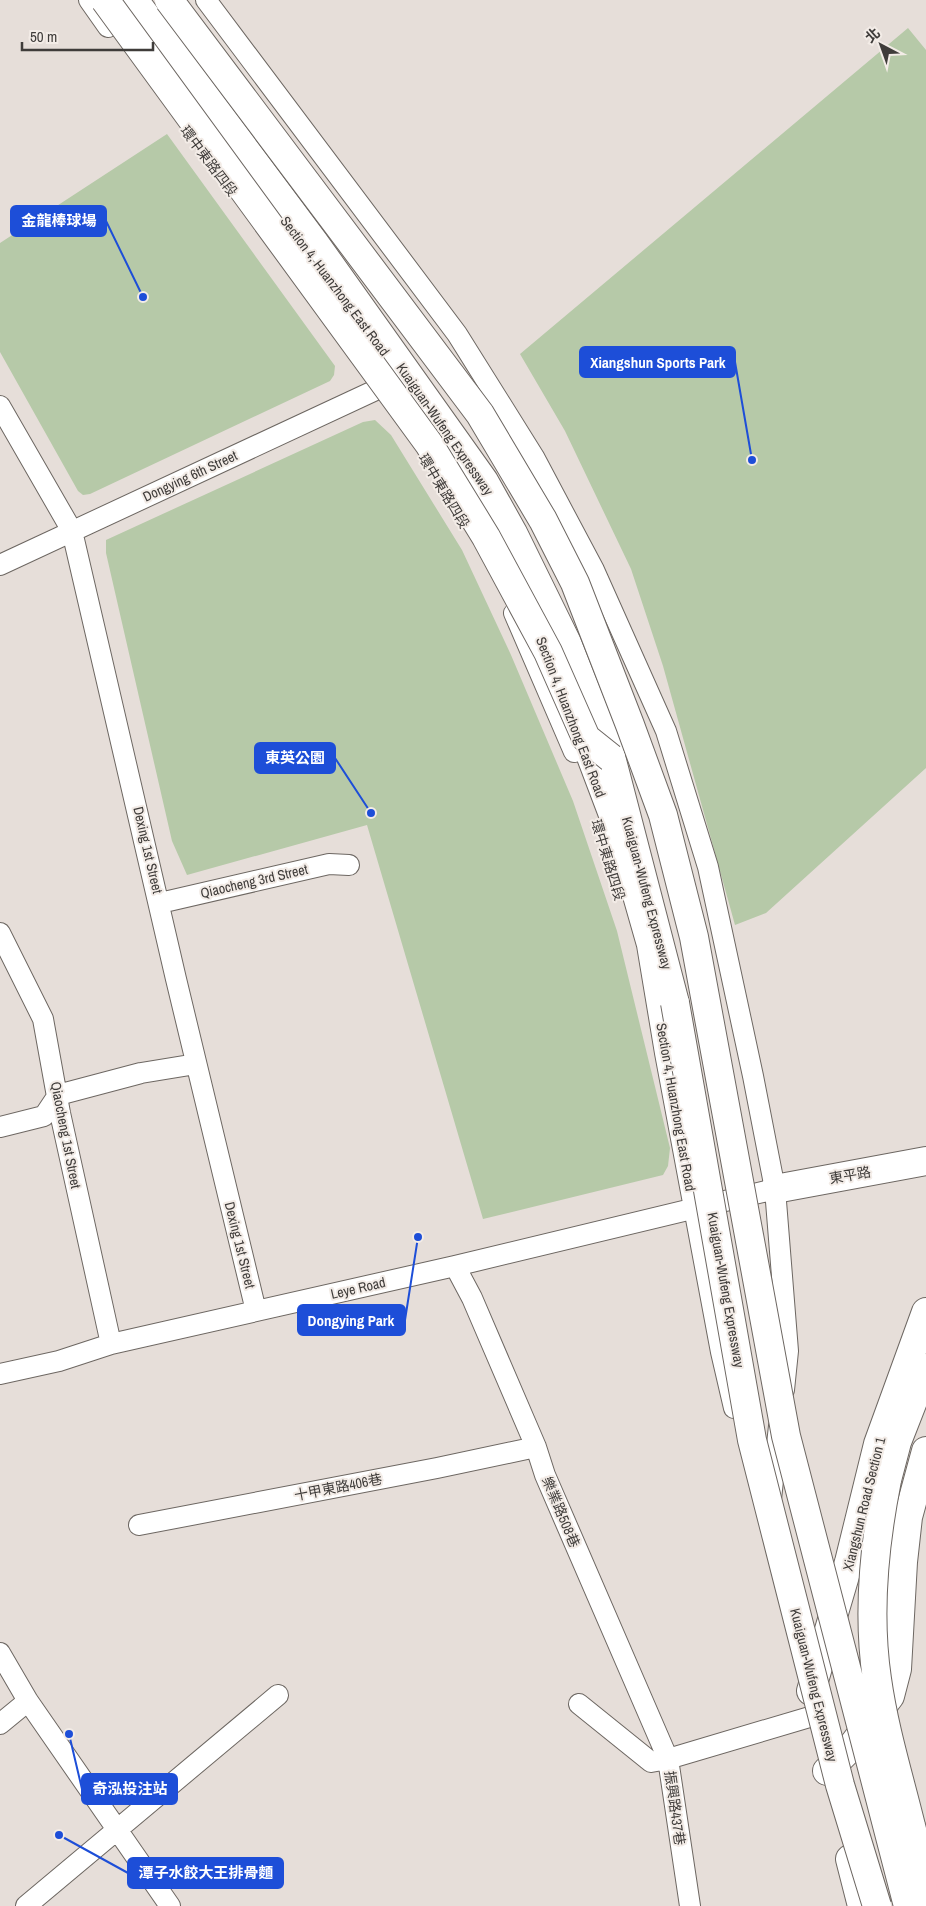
<svg xmlns="http://www.w3.org/2000/svg" width="926" height="1906" font-family="'Archivo Narrow','Noto Sans TC',sans-serif">
  <style>
    .park { fill: #b6c9a8 }
    .lines { fill: none; stroke-linecap: round; stroke-linejoin: round }
    .street-casing { stroke: #6d6762; stroke-width: 22 }
    .secondary-casing { stroke: #6d6762; stroke-width: 30 }
    .highway-casing { stroke: #6d6762; stroke-width: 30 }
    .street { stroke: #fff; stroke-width: 20 }
    .secondary { stroke: #fff; stroke-width: 28 }
    .highway { stroke: #fff; stroke-width: 28 }
    .highway-bridge-casing { stroke: #6d6762; stroke-width: 30; stroke-linecap: butt }
    .highway-bridge { stroke: #fff; stroke-width: 28 }
    .labels { text-anchor: middle; dominant-baseline: central; stroke-width: 4; stroke-linejoin: round; paint-order: stroke }
    .street-label { font-size: 14px; fill: #3f3c3a; stroke: #f3ece7 }
    .leader { fill: none; stroke: #1d4ed8; stroke-width: 2 }
    .callout-dot { fill: #1d4ed8; stroke: #f3ece7; stroke-width: 2 }
    .callout { fill: #1d4ed8; stroke: #1d4ed8; stroke-width: 2 }
    .callout-label { font-size: 15px; text-anchor: middle; font-weight: bold; fill: #fff }
  </style>
  <rect width="100%" height="100%" fill="#e6ded9"/>
  <path class="park" d="M908 28 926 50V768L766 913 735 925 663 666 631 569 565 431 520 354Z
    M167 134 335 366 334 375 330 381 90 494 83 495 78 491 0 352V243Z
    M375 420 391 435 462 550 511 655 573 801 617 931 670 1148 668 1166 663 1175 483 1219 367 825 187 875 172 841 106 553V540L363 422Z"/>
  <g class="lines">
    <g class="street-casing">
      <path id="street" d="M89 0 108 27
        M206 0 457 334 534 457 594 570 666 731 708 867 753 1076 775 1189 788 1351 784 1390
        M0 406 72 531 176 979 256 1311
        M0 565 380 388
        M514 613 574 752
        M577 731 613 826 647 945 665 1053 721 1352 734 1408
        M160 903 329 864 349 865
        M0 933 43 1019 60 1113 111 1344
        M0 1127 44 1116 58 1095 141 1073 196 1064
        M455 1266 472 1298 536 1447 545 1475 668 1759 813 1716
        M0 1374 59 1361 111 1344 455 1266 775 1189
        M771 1499 779 1426
        M139 1525 437 1468 536 1447
        M0 1653 28 1701 170 1906
        M579 1704 651 1762 668 1759 690 1906
        M0 1724 28 1701
        M26 1906 278 1695"/>
    </g>
    <g class="secondary-casing">
      <path id="secondary" d="M775 1189 926 1161
        M811 1691 849 1562 878 1444 926 1312
        M827 1771 853 1745 890 1696 897 1669 903 1562 908 1517 926 1451
        M850 1859 862 1906"/>
    </g>
    <g class="highway-casing">
      <path id="highway" d="M134 0 314 242 484 481 513 533 567 643 609 749 675 1003
        M887 1480 897 1442 926 1368"/>
    </g>
    <use href="#street" class="street"/>
    <use href="#secondary" class="secondary"/>
    <use href="#highway" class="highway"/>
    <g class="highway-bridge-casing">
      <path id="highway-bridge" d="M105 0 429 444 486 537 548 652 586 738 611 758
        M169 0 480 414 543 520 575 583 630 725 663 815 694 937 786 1436 908 1906
        M675 1003 752 1440 840 1785 877 1906
        M887 1480C874 1545 867 1612 877 1679 884 1729 899 1777 911 1826 917 1848 921 1870 926 1893"/>
    </g>
    <use href="#highway-bridge" class="highway-bridge"/>
  </g>
  <g class="labels">
    <g class="street-label">
      <text transform="translate(209 161) rotate(53)">環中東路四段</text>
      <text transform="translate(335 286) rotate(53)">Section 4, Huanzhong East Road</text>
      <text transform="translate(445 429) rotate(55)">Kuaiguan-Wufeng Expressway</text>
      <text transform="translate(190 476) rotate(-25)">Dongying 6th Street</text>
      <text transform="translate(444 491) rotate(59)">環中東路四段</text>
      <text transform="translate(571 717) rotate(69)">Section 4, Huanzhong East Road</text>
      <text transform="translate(148 850) rotate(77)">Dexing 1st Street</text>
      <text transform="translate(608 860) rotate(73)">環中東路四段</text>
      <text transform="translate(254 881) rotate(-13)">Qiaocheng 3rd Street</text>
      <text transform="translate(647 893) rotate(75)">Kuaiguan-Wufeng Expressway</text>
      <text transform="translate(676 1107) rotate(80)">Section 4, Huanzhong East Road</text>
      <text transform="translate(66 1135) rotate(79)">Qiaocheng 1st Street</text>
      <text transform="translate(850 1175) rotate(-10)">東平路</text>
      <text transform="translate(240 1245) rotate(76)">Dexing 1st Street</text>
      <text transform="translate(358 1288) rotate(-13)">Leye Road</text>
      <text transform="translate(726 1290) rotate(80)">Kuaiguan-Wufeng Expressway</text>
      <text transform="translate(338 1487) rotate(-11)">十甲東路406巷</text>
      <text transform="translate(864 1504) rotate(-76)">Xiangshun Road Section 1</text>
      <text transform="translate(561 1512) rotate(67)">樂業路508巷</text>
      <text transform="translate(814 1685) rotate(76)">Kuaiguan-Wufeng Expressway</text>
      <text transform="translate(675 1808) rotate(82)">振興路437巷</text>
    </g>
  </g>
  <path class="leader" d="M143 297L106 221M752 460L735 362M371 813L335 758M418 1237L405 1320M69 1734L82 1789M59 1835L128 1873"/>
  <g class="callout-dot">
    <circle cx="143" cy="297" r="5"/>
    <circle cx="752" cy="460" r="5"/>
    <circle cx="371" cy="813" r="5"/>
    <circle cx="418" cy="1237" r="5"/>
    <circle cx="69" cy="1734" r="5"/>
    <circle cx="59" cy="1835" r="5"/>
  </g>
  <g class="callout">
    <rect x="11" y="206" width="95" height="30" rx="5"/>
    <rect x="580" y="347" width="155" height="30" rx="5"/>
    <rect x="255" y="743" width="80" height="30" rx="5"/>
    <rect x="298" y="1305" width="107" height="30" rx="5"/>
    <rect x="82" y="1774" width="95" height="30" rx="5"/>
    <rect x="128" y="1858" width="155" height="30" rx="5"/>
  </g>
  <g class="callout-label">
    <text x="59" y="226">金龍棒球場</text>
    <text x="658" y="368">Xiangshun Sports Park</text>
    <text x="295" y="763">東英公園</text>
    <text x="351" y="1326">Dongying Park</text>
    <text x="130" y="1794">奇泓投注站</text>
    <text x="206" y="1878">潭子水餃大王排骨麵</text>
  </g>
  <g transform="translate(881 45) rotate(319)" stroke="#f3ece7" stroke-width="4" paint-order="stroke">
  <path d="M0-4L9 19L0 12L-9 19Z" fill="#3f3c3a"/>
  <text y="-8" font-size="14" font-weight="bold" text-anchor="middle" fill="#3f3c3a">北</text>
  </g>
  <path d="M22 42v8h131v-8" fill="none" stroke="#3f3c3a" stroke-width="2.5"/>
  <text x="30" y="42" font-size="15" fill="#3f3c3a" stroke="#f3ece7" stroke-width="4" paint-order="stroke">50 m</text>
</svg>
